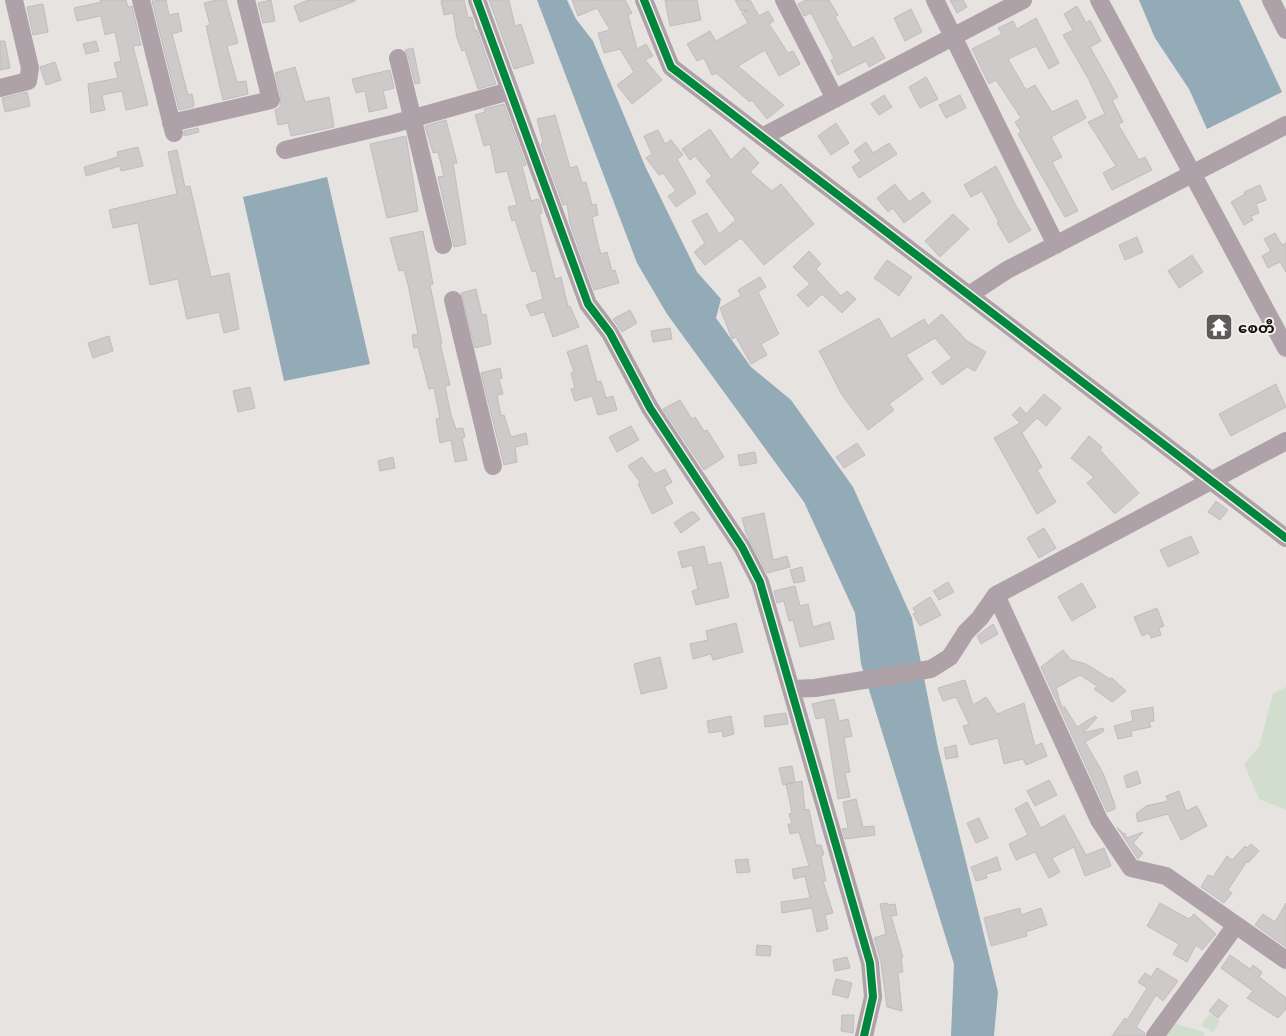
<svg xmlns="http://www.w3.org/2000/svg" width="1286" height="1036" font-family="Manrope,'Noto Sans Myanmar',sans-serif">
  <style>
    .green { fill: #d1dece }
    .water { fill: #93aab7 }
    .building { fill: #cdcac9; stroke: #c0bebd }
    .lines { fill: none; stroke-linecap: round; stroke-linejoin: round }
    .minor { stroke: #aea2a8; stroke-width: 18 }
    .cycleway-casing { stroke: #f5efec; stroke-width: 11 }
    .cycleway { stroke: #00873e; stroke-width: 8 }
    .labels { text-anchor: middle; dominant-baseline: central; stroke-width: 4; stroke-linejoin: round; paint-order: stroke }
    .poi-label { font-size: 15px; font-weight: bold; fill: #131110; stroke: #f5efec; text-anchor: start }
  </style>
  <rect width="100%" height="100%" fill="#e6e3e1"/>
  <path class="green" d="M1286 687V810L1259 799 1244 764 1259 747 1273 693Z
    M1210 1013 1220 1021 1213 1032 1201 1025Z
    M1165 1021 1204 1032V1036H1164Z"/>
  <path class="water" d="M537 0H567L576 19 593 41 645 166 697 272 721 299 716 318 751 367 791 400 853 487 912 618 938 748 998 992 994 1036H951L954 964 861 664 855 613 804 502 667 314 637 263Z
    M1139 0H1239L1282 92 1207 129 1189 89 1155 38Z
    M327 177 370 364 284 381 243 197Z"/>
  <path class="building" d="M100 0H126L128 7 132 6 141 45 133 46 148 105 126 110 122 91 102 95 105 110 91 113 88 84 118 78 114 63 121 61 115 32 105 35 101 16 77 21 74 8 101 2Z
    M166 0 169 15 178 13 182 31 172 34 188 95 192 94 194 104 193 107 179 110 152 1Z
    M216 0H226L238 43 227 46 237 82 246 81 248 94 223 100 206 26 210 25 204 3Z
    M271 0 275 21 263 23 258 3Z
    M308 0H355V1L300 22 294 6Z
    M446 0H464L468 18 472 17 475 31 477 30 496 84 478 89 465 50 462 51 457 38 453 13 444 15 441 1Z
    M489 0H509L515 26 521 24 534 63 514 69Z
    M572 0H625L632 13 628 15 637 49 646 44 653 56 645 60 662 80 632 104 617 85 634 72 620 49 604 53 598 33 610 30 597 8 578 16Z
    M665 0H697L701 20 670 26Z
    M735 0H750L759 16 768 11 774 21 769 24 788 53 793 51 800 64 779 76 765 50 738 66 784 105 767 119 752 100 750 102 716 73 712 75 704 58 697 61 687 44 710 31 716 41 748 23 742 13 748 10 741 11Z
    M806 0H829L838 15 835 17 853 48 873 37 885 58 869 67 866 61 838 75 831 60 834 58 811 13 804 16 798 4Z
    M950 0H963L967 7 957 13Z
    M43 4 48 32 33 35 27 7Z
    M1077 6 1086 23 1090 20 1101 41 1090 47 1118 97 1112 100 1123 122 1118 124 1139 160 1145 157 1152 170 1112 190 1103 173 1116 166 1088 122 1105 114 1088 78 1063 35 1073 30 1064 14Z
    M911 9 922 32 905 41 894 18Z
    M1036 18 1059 63 1049 69 1036 46 1008 59 1026 90 1035 85 1052 112 1077 100 1086 118 1051 137 1062 157 1052 162 1078 211 1065 217 1018 134 1021 132 1015 122 1021 118 996 80 989 84 972 49 1002 34 998 28 1013 21 1017 29Z
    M0 41H5L10 68 0 70Z
    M96 41 99 51 86 54 83 44Z
    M413 48 420 83 415 84 408 56 405 50Z
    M55 62 61 80 46 85 40 67Z
    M295 67 305 102 329 97 334 127 291 136 288 123 278 125 275 110 280 107 281 98 275 73Z
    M390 70 394 88 383 91 387 108 369 112 365 91 356 93 352 79Z
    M926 77 938 99 920 108 909 87Z
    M27 92 30 106 5 112 2 98Z
    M884 95 892 107 879 115 871 104Z
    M960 95 966 108 946 118 939 105Z
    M504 104 526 165 522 166 531 201 538 199 540 203 542 213 539 214 555 279 561 277 568 307 570 306 579 327 553 337 544 312 531 316 526 305 543 299 536 271 532 272 515 220 512 221 508 207 517 205 507 171 496 173 490 144 484 146 475 115 485 112 484 109Z
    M555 115 570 168 577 166 582 183 586 182 592 205 596 204 598 215 592 217 598 244 601 254 607 252 612 271 615 270 619 283 594 290 570 224 567 204 563 205 541 144 543 143 537 119Z
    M446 120 457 163H453L466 244 454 247 438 177 444 176 438 152 433 153 425 126Z
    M836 123 849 143 831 155 818 136Z
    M198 128 199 132 184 136V131Z
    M710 129 731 160 744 147 759 163 750 172 772 191 781 184 814 224 764 265 741 238 705 265 694 252 705 243 692 221 707 213 719 234 736 220 706 181 712 176 695 156 690 160 682 149Z
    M658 130 665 144 671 140 683 155 677 159 696 193 676 207 668 196 676 191 663 173 659 175 646 158 652 154 644 136Z
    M406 136 418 211 387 218 370 144Z
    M866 142 873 153 889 143 897 154 859 178 852 167 861 161 854 151Z
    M138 147 143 166 121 171 120 166 86 176 84 167 118 157 117 152Z
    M177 150 185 187 190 186 211 277 229 273 239 329 224 333 219 312 187 319 178 279 150 285 138 223 113 228 109 210 177 194 168 152Z
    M996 166 1016 206 1031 230 1009 243 997 223 999 222 982 191 971 197 964 185Z
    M895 184 909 202 923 192 931 202 904 223 893 208 888 212 877 198Z
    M1260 185 1266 200 1256 204 1259 213 1251 216 1253 220 1244 225 1231 202 1245 194 1244 192Z
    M953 214 969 229 940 257 925 241Z
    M423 231 433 284 430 285 442 343H440L450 385 445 386 451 415 456 429 463 428 465 437 462 438 467 460 455 462 451 440 440 443 436 419 440 418 434 388 429 389 418 347 414 348 412 335 418 334 409 289 404 270 399 271 390 238Z
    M1275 233 1282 245 1286 243V272L1280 262 1268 268 1262 256 1271 251 1264 239Z
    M1137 237 1143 252 1125 260 1119 245Z
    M809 251 821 264 816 269 841 296 847 291 856 299 842 313 822 294 808 307 797 295 810 284 793 267Z
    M1192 255 1203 272 1179 288 1168 271Z
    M887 260 912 277 899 296 874 278Z
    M760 277 766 287 758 292 779 334 761 344 767 355 751 364 736 337 732 339 720 308 741 296 738 290Z
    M476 289 482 315 486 314 491 344 475 348 461 293Z
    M630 310 637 323 622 332 613 319Z
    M942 314 967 341 986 352 975 371 967 367 942 385 932 372 952 358 935 338 906 355 923 379 889 404 894 410 868 430 842 395 819 351 879 318 891 339 924 319 928 326Z
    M670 328 672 339 653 342 651 331Z
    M109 336 113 351 93 358 88 343Z
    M587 345 597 382 601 381 606 398 613 396 617 410 598 415 592 396 575 401 571 389 575 388 571 373 574 372 567 352Z
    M500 368 502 378 499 379 503 394 497 395 501 416 504 415 511 437 526 433 528 444 515 447 517 462 504 465 481 373Z
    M1276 384 1286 407 1231 436 1219 414Z
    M250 387 255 408 238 412 233 391Z
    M1044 394 1061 408 1046 426 1037 418 1022 433 1042 467 1037 470 1056 502 1037 514 994 438 1020 423 1012 415 1020 407 1026 414Z
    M680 400 692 419 695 417 704 431 707 430 724 457 704 470 663 409Z
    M631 426 639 440 617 452 609 437Z
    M1089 436 1102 447 1100 450 1139 493 1115 514 1087 483 1094 477 1071 458Z
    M857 443 865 455 844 468 836 457Z
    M755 452 757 463 740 466 738 455Z
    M393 457 395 468 380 471 378 461Z
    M642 457 655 474 665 469 672 482 664 487 673 503 652 514 638 484 640 482 628 466Z
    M1216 501 1228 510 1220 520 1208 512Z
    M690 512H694L700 519 681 533 674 523Z
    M764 513 773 560 787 556 790 567 767 573 746 533 742 518Z
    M1044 528 1056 548 1039 558 1027 538Z
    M1191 536 1199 553 1168 567 1160 550Z
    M704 546 708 565 721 562 729 597 696 605 692 591 698 589 692 565 682 568 678 552Z
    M802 567 805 581 794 583 790 570Z
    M948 582 954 592 939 600 933 591Z
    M1082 583 1096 607 1072 621 1058 597Z
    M795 586 800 606 808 604 813 627 830 622 834 639 800 647 793 620 789 621 784 601 777 603 774 591Z
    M930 597 941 615 920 626 913 614 916 613 913 608Z
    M1157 608 1164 626 1159 628 1161 635 1151 638 1149 633 1142 636 1134 617Z
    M736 623 743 652 713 660 711 654 693 659 690 644 708 640 706 631Z
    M993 624 998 634 981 644 977 636Z
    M1063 650 1071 660 1086 664 1110 679 1112 678 1126 691 1112 702 1094 689 1097 686 1080 675 1056 688 1062 708 1064 706 1077 727 1095 716 1097 718 1083 733 1103 728 1104 731 1085 742 1103 773 1115 805V809L1107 812 1041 667Z
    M660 657 667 688 641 694 634 664Z
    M965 680 973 705 986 697 997 714 1024 703 1035 746 1042 743 1047 756 1026 765 1023 759 1004 764 998 738 970 745 963 726 969 724 956 697 943 701 938 688Z
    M834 699 839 721 848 719 852 736 844 738 850 772 845 773 850 797 838 799 825 717 816 719 812 704Z
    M1153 707 1154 721 1149 722 1151 727 1131 731 1132 736 1118 739 1114 726 1133 721 1131 711Z
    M786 713 788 724 765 727 764 716Z
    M731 716 734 734 723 737 722 731 709 733 707 721Z
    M956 745 958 757 946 759 944 748Z
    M792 766 795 782 783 785 779 768Z
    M1137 771 1141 783 1127 788 1124 776Z
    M1049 780 1057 795 1035 806 1027 791Z
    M802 781 805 810 809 809 816 845H821L824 854 821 856 826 881H823L833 913 825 915 828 929 817 932 812 908 782 913 781 902 810 898 805 876 794 879 792 869 809 866 799 832 790 834 788 824H792L789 814 792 813 786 784Z
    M1179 791 1186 811 1197 806 1207 826 1181 840 1168 814 1138 822 1136 814 1146 806 1168 801 1166 796Z
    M856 799 863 827 874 826 875 835 845 839 842 829 848 828 843 802Z
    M1027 802 1041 828 1064 815 1086 855 1104 848 1111 866 1085 876 1074 847 1052 858 1060 872 1049 878 1035 852 1016 860 1009 844 1028 835 1015 809Z
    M979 818 988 838 976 843 967 823Z
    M1117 827 1124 834 1125 833 1127 838 1143 832 1133 843 1143 853 1138 859Z
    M1251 844 1259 851 1248 863 1247 861 1228 890 1232 893 1224 903 1201 887 1208 875 1213 877 1227 856 1232 860 1245 846 1247 848Z
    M997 857 1001 870 986 874 987 878 976 881 971 867Z
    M748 859 750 872 737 873 735 860Z
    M887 903 888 905 895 904 897 915 891 916 903 957 901 958 903 972 898 973 902 1011 887 1007 881 962 874 938 886 934 880 904Z
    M1160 903 1189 919 1194 914 1216 934 1202 950 1196 945 1187 962 1173 954 1179 944 1147 926Z
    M1286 903V947L1255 925 1263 914 1275 922Z
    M1020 908 1021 915 1041 908 1047 925 1026 932 1027 936 991 946 984 918Z
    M757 945 771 946 770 956 756 955Z
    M1230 955 1250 969 1253 965 1262 972 1259 977 1286 998V1009L1278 1018 1247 998 1253 991 1221 968Z
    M847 957 850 968 835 971 833 960Z
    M1157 968 1178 981 1163 1001 1156 995 1136 1027 1145 1033V1036H1112L1125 1018 1127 1020 1147 988 1138 982 1145 973 1151 977Z
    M836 979 852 983 848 998 832 994Z
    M1219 999 1228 1006 1218 1018 1209 1011Z
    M842 1015H854L853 1033 841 1031Z"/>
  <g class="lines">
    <path class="minor" d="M141 0 174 133
      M477 0 588 304 610 333 650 408 742 547 760 582 870 963 873 997 864 1036
      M644 0 671 67 1286 538
      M784 0 835 99
      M935 0 1056 245
      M1099 0 1286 348
      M1271 0 1286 30
      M398 58 443 245
      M0 88 28 81 30 68 14 0
      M171 123 271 100 246 0
      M762 137 1023 0
      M285 150 393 124 510 91
      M969 295 1007 270 1286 125
      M453 300 493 466
      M996 595 1099 820 1131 868 1166 876 1286 960
      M792 689 815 688 931 669 950 657 966 632 980 618 996 595 1286 441
      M1155 1036 1236 925"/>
    <g class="cycleway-casing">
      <path id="cycleway" d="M477 0 588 304 610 333 650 408 742 547 760 582 870 963 873 997 864 1036
        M644 0 671 67 1286 538"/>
    </g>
    <use href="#cycleway" class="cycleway"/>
  </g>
  <defs>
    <g id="temple-square" transform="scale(1.4375)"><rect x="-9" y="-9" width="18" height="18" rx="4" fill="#5d5a59" stroke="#f5efec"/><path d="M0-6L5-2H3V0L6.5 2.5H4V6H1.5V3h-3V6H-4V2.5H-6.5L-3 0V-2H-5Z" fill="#fff"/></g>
  </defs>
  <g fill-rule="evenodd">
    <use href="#temple-square" x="1219" y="327"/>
  </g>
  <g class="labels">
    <g class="poi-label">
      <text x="1238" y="327">စေတီ</text>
    </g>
  </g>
</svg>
